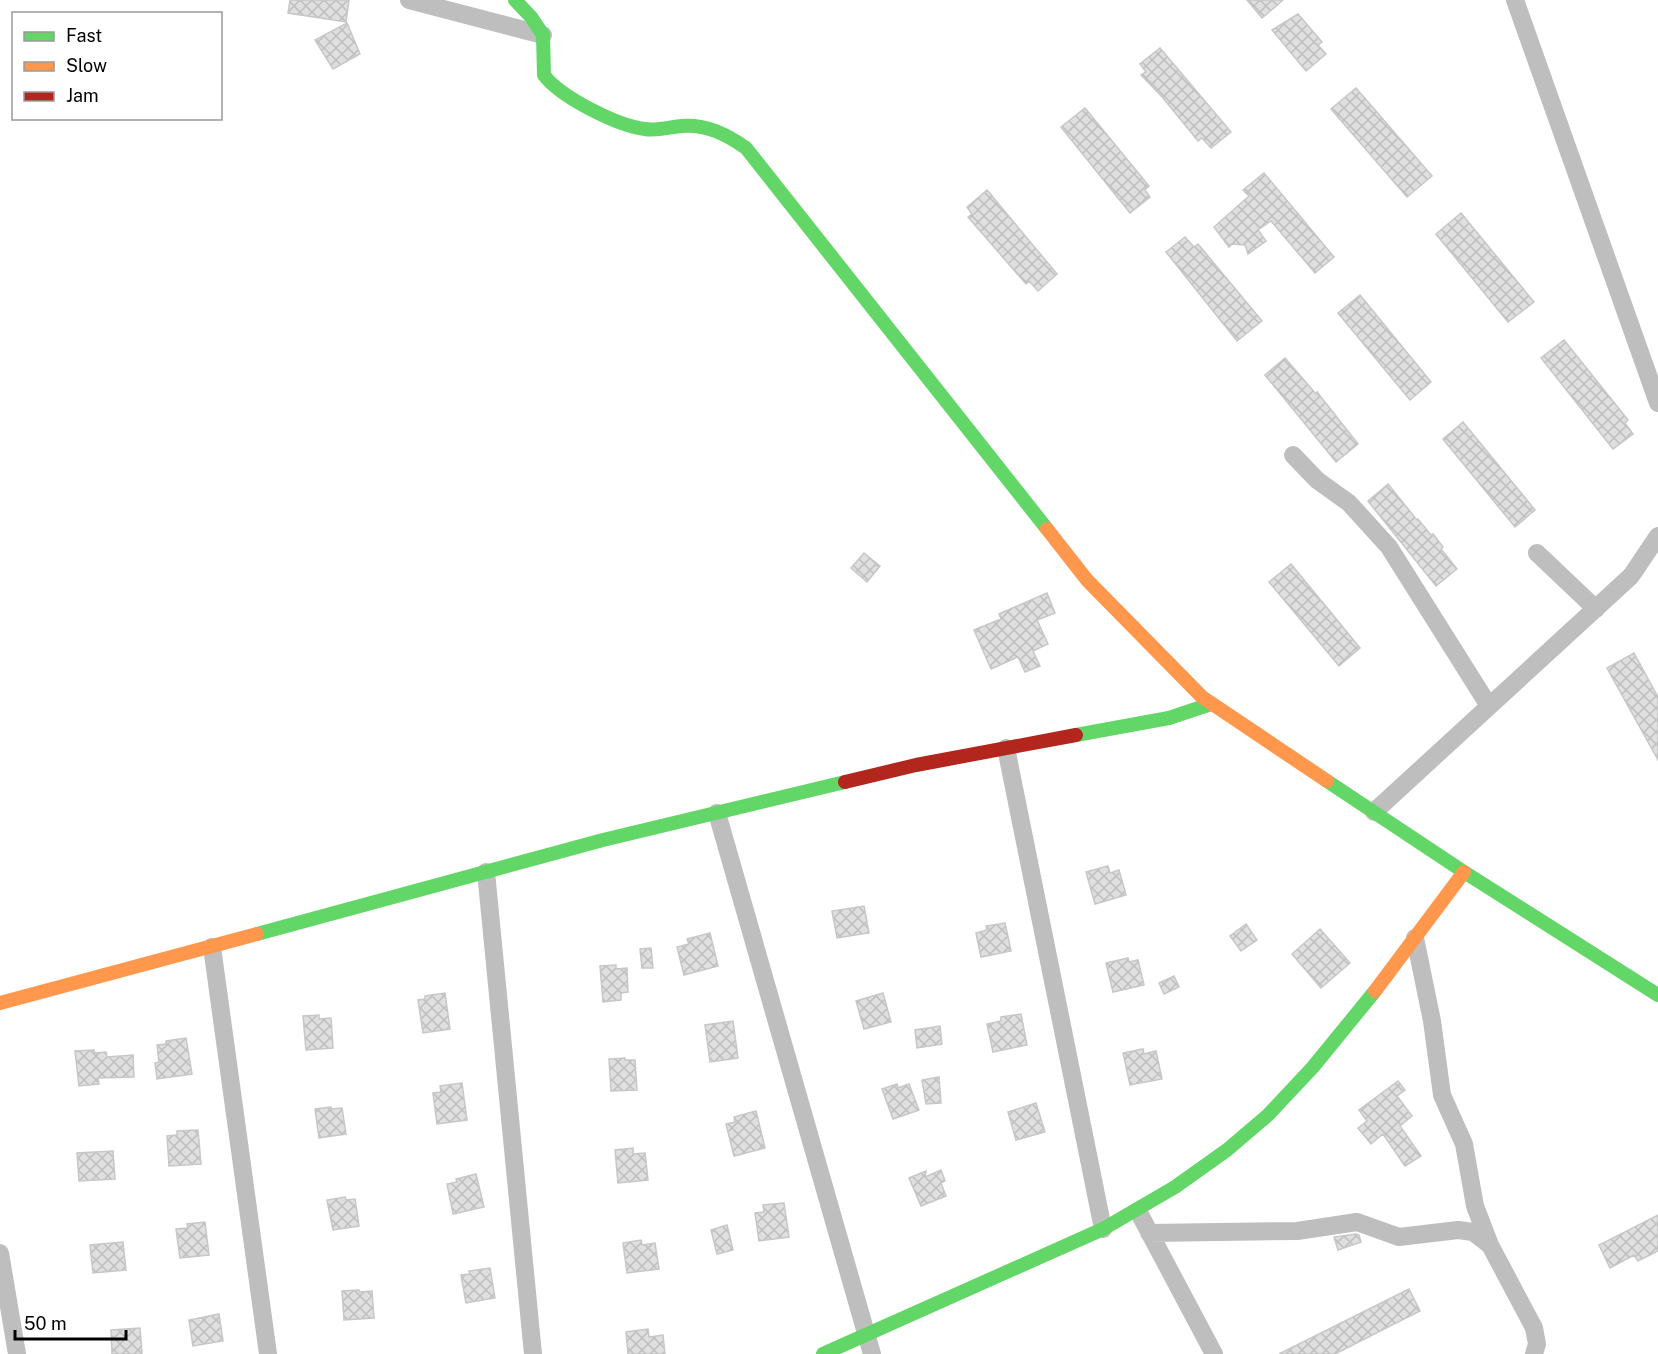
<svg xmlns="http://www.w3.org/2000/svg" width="1658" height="1354" font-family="'Public Sans',sans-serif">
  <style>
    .building { fill: url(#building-cross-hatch); stroke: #c7c7c7; stroke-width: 1.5 }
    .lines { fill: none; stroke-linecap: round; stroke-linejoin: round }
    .street { stroke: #bebebe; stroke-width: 18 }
    .fast { stroke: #63d668; stroke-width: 14 }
    .slow { stroke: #ff974d; stroke-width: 14 }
    .jam { stroke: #b3261e; stroke-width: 14 }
  </style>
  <defs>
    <pattern id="building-cross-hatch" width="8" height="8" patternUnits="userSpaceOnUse" patternTransform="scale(1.5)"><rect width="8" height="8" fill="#dfdfdf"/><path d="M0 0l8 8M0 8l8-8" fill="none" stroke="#bebebe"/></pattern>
  </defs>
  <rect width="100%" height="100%" fill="#fff"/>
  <path class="building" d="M290 0H349L346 22 288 13Z
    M1247 0H1283L1262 18Z
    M1298 14 1322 42 1318 45 1326 54 1306 71 1272 30Z
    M347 23 360 54 333 69 315 40Z
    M1160 48 1231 132 1211 148 1202 138 1198 141 1163 98 1141 75 1146 72 1140 64Z
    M1356 88 1432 176 1407 197 1331 109Z
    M1085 108 1149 186 1145 190 1150 197 1130 213 1061 127Z
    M1264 173 1334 257 1315 273 1271 221 1258 230 1266 241 1248 254 1245 245 1232 244 1229 247 1214 227 1249 196 1243 190Z
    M987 190 1057 274 1038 291 1029 281 1026 284 968 217 972 214 967 207Z
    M1461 213 1534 302 1508 322 1436 234Z
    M1185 237 1194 247 1198 244 1262 321 1237 341 1166 252Z
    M1360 295 1431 382 1410 400 1338 313Z
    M1564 340 1628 420 1625 423 1633 434 1613 449 1541 358Z
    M1285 358 1316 394 1317 392 1358 444 1336 462 1265 375Z
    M1463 422 1535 510 1515 527 1443 439Z
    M1388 484 1417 520 1418 519 1431 535 1433 534 1443 547 1441 549 1457 569 1436 586 1368 501Z
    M864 553 880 566 867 582 851 568Z
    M1291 564 1360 648 1339 666 1269 582Z
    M1047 593 1055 613 1037 620 1048 644 1033 651 1040 666 1025 672 1018 657 991 669 974 630 1001 619 999 614Z
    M1634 653 1658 697V760L1607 668Z
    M1108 866 1110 873 1119 870 1126 895 1095 904 1086 872Z
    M864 906 869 933 837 938 832 911Z
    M1005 923 1011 951 981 957 976 933 987 930 986 926Z
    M1246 924 1257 940 1241 951 1230 936Z
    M1320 929 1350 963 1321 988 1292 954Z
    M710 933 718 966 684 975 677 947 689 944 687 939Z
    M651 948 653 968H642L640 949Z
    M1128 958 1129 962 1138 960 1144 985 1113 992 1106 963Z
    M616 965V969L627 968 628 992 621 993V1000L603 1002 600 966Z
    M1174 976 1179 987 1164 994 1159 983Z
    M445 993 450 1029 423 1033 418 1000 425 999V996Z
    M883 993 891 1022 864 1029 856 1001Z
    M1021 1014 1027 1045 993 1052 987 1024 1001 1021V1017Z
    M319 1015V1019L331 1018 333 1048 306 1050 303 1016Z
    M733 1021 738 1058 710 1062 705 1025Z
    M940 1026 942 1044 917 1048 915 1030Z
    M186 1038 192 1074 157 1079 155 1063 159 1062 157 1045 166 1044V1041Z
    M1143 1049 1144 1054 1156 1051 1162 1079 1130 1085 1123 1053Z
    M94 1050 95 1053 106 1052 107 1057 133 1055 134 1077 98 1078 99 1084 79 1086 75 1051Z
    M625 1058V1060H635L637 1090 611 1091 609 1059Z
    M939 1077 941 1103 926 1104 922 1080Z
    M1398 1081 1405 1090 1397 1096 1412 1116 1400 1126 1421 1156 1405 1166 1383 1134 1371 1144 1358 1128 1367 1121 1359 1110Z
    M462 1083 467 1120 437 1124 433 1093 441 1092 440 1086Z
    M897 1084 898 1088 909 1084 919 1110 893 1119 882 1089Z
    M1036 1103 1045 1132 1016 1140 1008 1112Z
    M331 1107V1109L342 1108 346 1134 319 1138 315 1109Z
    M756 1111 765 1148 734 1156 726 1124 735 1122 734 1117Z
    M198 1130 201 1164 169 1166 167 1136 177 1135V1131Z
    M633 1148V1154L645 1153 648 1180 618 1183 615 1150Z
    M113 1151 115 1179 79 1181 77 1153Z
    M941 1170 945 1181 941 1183 946 1196 921 1206 909 1178 926 1171 925 1177Z
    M476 1174 484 1207 453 1214 447 1184 457 1182 456 1179Z
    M345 1197 346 1200 355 1199 359 1226 333 1230 327 1200Z
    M784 1203 789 1237 759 1241 755 1213 764 1212 763 1205Z
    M1658 1215V1251L1638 1261 1634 1255 1610 1268 1599 1245Z
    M205 1222 209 1255 180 1258 176 1229 188 1228 187 1224Z
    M727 1225 733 1250 717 1254 711 1230Z
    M1356 1234 1359 1235 1361 1242 1338 1250 1334 1237Z
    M641 1240 642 1245 655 1243 659 1269 627 1273 623 1243Z
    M123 1242 126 1270 93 1273 90 1245Z
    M490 1268 495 1298 466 1303 461 1275 470 1274 469 1271Z
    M1409 1289 1420 1311 1335 1354H1279Z
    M359 1290 360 1292 372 1291 374 1318 344 1320 342 1291Z
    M219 1314 223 1341 193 1346 189 1320Z
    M140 1328 142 1354H112L111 1330Z
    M648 1329 649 1337 663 1335 665 1354H628L626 1332Z"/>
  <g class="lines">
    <path class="street" d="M409 0 543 35
      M1515 0 1658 403
      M1293 455 1317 480 1349 503 1389 547 1489 706
      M1537 553 1596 609
      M1006 748 1103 1229
      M1374 812 1631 576 1658 536
      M717 813 872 1354
      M486 872 533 1354
      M1415 938 1432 1021 1442 1095 1464 1144 1475 1206 1490 1245 1534 1328 1537 1344 1534 1354
      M212 947 268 1354
      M1138 1211 1214 1354
      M1149 1233 1297 1231 1357 1222 1399 1237 1458 1230 1473 1232 1490 1245
      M0 1253 17 1354"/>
    <path class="fast" d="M515 0 531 17 543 35 544 75C560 97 618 126 645 129 657 131 670 127 682 126 706 124 726 134 746 148L1047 529
      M1076 735 1169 718 1211 704
      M1327 781 1464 872 1658 995
      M257 934 603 840 845 782
      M823 1354 1103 1229 1175 1187 1227 1150 1268 1115 1313 1067 1375 991"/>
    <path class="slow" d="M1047 529 1087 580 1202 697 1327 781
      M1375 991 1464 872
      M0 1003 257 934"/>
    <path class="jam" d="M845 782 916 765 1076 735"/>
  </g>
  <rect x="12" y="12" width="210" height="108" fill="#ffffff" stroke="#999999" stroke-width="1.5"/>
  <rect x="24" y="32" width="30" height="9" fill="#63d668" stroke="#999999" stroke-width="1.5"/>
  <text x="66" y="42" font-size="18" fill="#000000">Fast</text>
  <rect x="24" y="62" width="30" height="9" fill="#ff974d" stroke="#999999" stroke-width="1.5"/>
  <text x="66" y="72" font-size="18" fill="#000000">Slow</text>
  <rect x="24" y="92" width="30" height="9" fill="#b3261e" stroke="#999999" stroke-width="1.5"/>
  <text x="66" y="102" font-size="18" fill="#000000">Jam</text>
  <path d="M15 1330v9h111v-9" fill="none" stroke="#000000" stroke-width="3"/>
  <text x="24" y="1330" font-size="18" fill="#000000" stroke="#ffffff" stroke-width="4.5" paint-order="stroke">50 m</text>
</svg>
